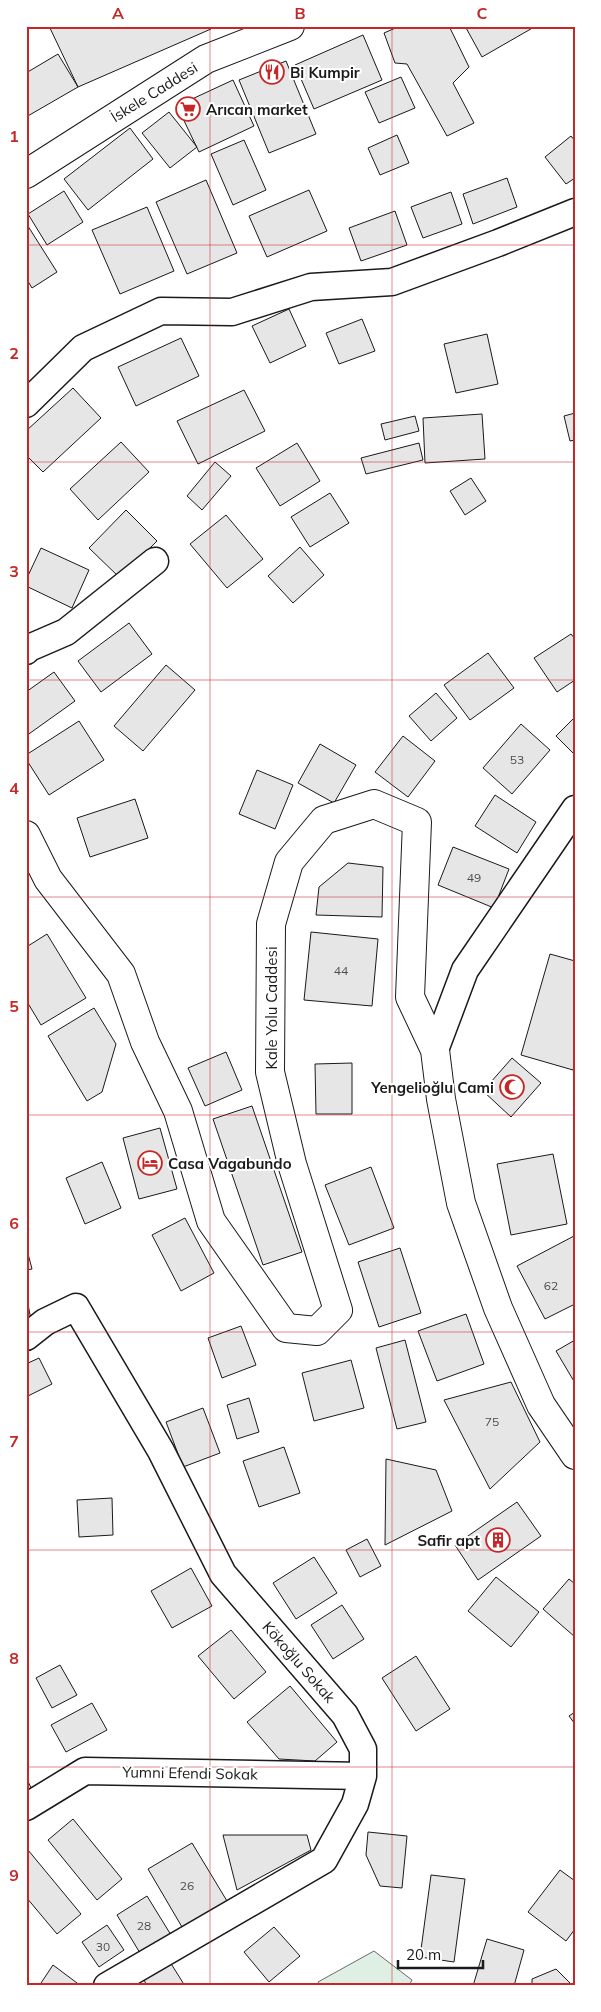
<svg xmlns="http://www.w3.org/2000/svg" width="601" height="2012" font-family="Mulish,sans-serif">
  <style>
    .green { fill: #e0efe3; stroke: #6a6a6a }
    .building { fill: #e6e6e6; stroke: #1a1a1a }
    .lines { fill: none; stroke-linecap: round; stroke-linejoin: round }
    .minor-casing { stroke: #1a1a1a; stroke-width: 29 }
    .tertiary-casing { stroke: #1a1a1a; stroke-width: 30 }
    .minor { stroke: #fff; stroke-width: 26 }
    .tertiary { stroke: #fff; stroke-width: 28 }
    .grid { fill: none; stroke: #c62828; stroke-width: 1; stroke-opacity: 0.55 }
    .labels { text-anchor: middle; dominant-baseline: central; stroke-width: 4; stroke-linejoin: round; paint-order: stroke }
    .number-label { font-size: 12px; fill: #4d4d4d }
    .poi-label { font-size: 15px; font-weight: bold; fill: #1a1a1a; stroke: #fff; text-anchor: start }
    .street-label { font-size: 15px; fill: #1a1a1a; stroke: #fff }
    .neatline { fill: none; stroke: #c62828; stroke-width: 2 }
    .grid-label { font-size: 16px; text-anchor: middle; font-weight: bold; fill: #c62828 }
  </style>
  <rect width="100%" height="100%" fill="#fff"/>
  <path class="green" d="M374 1951 412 1980 409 1986H320L318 1982Z"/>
  <path class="building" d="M49 26H210L211 29 78 87Z
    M400 26H449L469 67 453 83 474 123 447 136 407 64 395 63 384 33Z
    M465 26H536L482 57Z
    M363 35 382 80 314 109 295 65Z
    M58 54 78 87 26 117V73Z
    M286 61 316 134 269 153 239 80Z
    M401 77 415 108 379 123 365 92Z
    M233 80 254 126 199 152 177 106Z
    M169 112 197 147 170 168 142 133Z
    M130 128 153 159 88 210 64 179Z
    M397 135 409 163 380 175 368 148Z
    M571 136 575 141V178L566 184 545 157Z
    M244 140 266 190 233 205 211 154Z
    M507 178 517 207 473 224 463 194Z
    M206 180 237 253 187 274 156 202Z
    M309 190 327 231 267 257 249 216Z
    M64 191 83 222 47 245 28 214Z
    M451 192 462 224 423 238 411 207Z
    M147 207 174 271 120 294 92 230Z
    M395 211 407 245 361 261 349 228Z
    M26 223 57 272 32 288 26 278Z
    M289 309 306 346 270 363 252 326Z
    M362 319 375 351 339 364 326 333Z
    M487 334 498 384 456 393 444 344Z
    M181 338 199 376 136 406 118 367Z
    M73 388 101 418 43 472 26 455V431Z
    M244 390 265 431 198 464 177 421Z
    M575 413V440L570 441 564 416Z
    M482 414 485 459 425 463 423 418Z
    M415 416 419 431 385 440 381 424Z
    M121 442 149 472 98 520 70 489Z
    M297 443 320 481 280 506 256 468Z
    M419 443 423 460 366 474 361 458Z
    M215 462 231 476 202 510 187 496Z
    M471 478 486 501 465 515 450 491Z
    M330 493 349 523 310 547 291 517Z
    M126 510 157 541 120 578 89 548Z
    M226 515 263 559 227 588 190 544Z
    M300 547 324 575 293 603 268 576Z
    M41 548 89 570 72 608 26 586V580Z
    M129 623 152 654 101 692 78 661Z
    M571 634 575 639V680L557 692 534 658Z
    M488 653 514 688 470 720 444 685Z
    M166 665 195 690 143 751 114 726Z
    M54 672 75 701 26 736V692Z
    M436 693 457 718 431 741 409 716Z
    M575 717V755L556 736Z
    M79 721 104 760 49 795 26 759V755Z
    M521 724 550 750 512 794 483 768Z
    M403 736 435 761 408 797 375 772Z
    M320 744 356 765 334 803 298 783Z
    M257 770 293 785 275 829 239 814Z
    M495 795 536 822 517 853 475 826Z
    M135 799 148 838 90 857 77 818Z
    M453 847 509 869 494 908 438 885Z
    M348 863 383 867 382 917 316 915 319 887Z
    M311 932 378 939 372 1006 304 1000Z
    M47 934 86 998 41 1025 26 1000 28 946Z
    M550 954 575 961V1063L573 1070 521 1055Z
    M94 1008 116 1044 102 1092 87 1101 48 1036Z
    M226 1052 242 1090 205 1106 188 1068Z
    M512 1058 541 1083 511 1117 483 1091Z
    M352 1063V1114H316L315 1064Z
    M252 1106 302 1252 263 1265 213 1119Z
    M160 1128 177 1189 139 1199 123 1138Z
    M553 1154 567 1224 511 1235 497 1164Z
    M102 1162 121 1208 85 1224 66 1178Z
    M371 1167 394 1228 349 1245 325 1185Z
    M185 1218 214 1273 181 1291 152 1235Z
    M574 1236 575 1304 545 1319 517 1266Z
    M26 1246 32 1269 26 1270Z
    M400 1248 421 1313 379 1327 358 1262Z
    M26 1294 32 1325 26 1326Z
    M466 1314 484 1364 437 1381 418 1331Z
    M241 1326 256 1365 222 1378 208 1338Z
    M405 1340 426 1422 397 1429 376 1348Z
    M575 1340V1383L556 1351Z
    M39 1358 52 1384 26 1397V1364Z
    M351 1360 364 1408 314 1421 302 1373Z
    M511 1382 540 1442 490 1489 444 1400Z
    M249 1398 259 1432 237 1439 227 1405Z
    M203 1408 220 1453 183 1467 166 1422Z
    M284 1447 300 1493 259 1507 243 1461Z
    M386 1459 436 1470 452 1511 385 1545Z
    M112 1498 113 1535 79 1537 77 1500Z
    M517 1502 541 1536 478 1580 455 1545Z
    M367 1539 381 1566 360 1577 346 1550Z
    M314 1557 337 1593 296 1619 273 1583Z
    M191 1568 212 1606 172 1628 151 1591Z
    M496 1577 539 1612 511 1647 468 1611Z
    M569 1579 575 1584V1637L543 1609Z
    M342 1605 364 1639 333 1659 311 1625Z
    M231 1630 266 1672 234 1699 198 1656Z
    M416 1656 450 1709 416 1731 382 1678Z
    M60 1665 77 1695 52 1708 36 1678Z
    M290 1686 337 1742 315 1761 279 1759 247 1722Z
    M92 1703 107 1730 66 1752 51 1725Z
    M575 1712V1724L569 1716Z
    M26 1777 33 1792 26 1795Z
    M73 1819 122 1879 97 1900 48 1840Z
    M368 1832 407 1836 402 1888 380 1886 366 1855Z
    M223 1835H307L311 1850 237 1890Z
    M192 1843 227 1901 182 1927 148 1869Z
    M28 1850 81 1914 57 1934 26 1897V1852Z
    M560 1870 575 1881V1929L566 1941 528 1912Z
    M431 1875 465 1879 454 1962 420 1957Z
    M147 1896 171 1935 140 1953 117 1915Z
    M107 1925 124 1950 99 1967 82 1942Z
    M274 1927 300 1956 269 1982 244 1952Z
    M487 1939 524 1950 514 1986H473Z
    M170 1962 185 1986H147L143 1978Z
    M53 1965 81 1986H39Z
    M556 1969 573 1986H532V1979Z"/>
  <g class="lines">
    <g class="minor-casing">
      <path id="minor" d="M26 404 83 348 161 311 232 312 311 287 392 282 498 243 575 212
        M26 651 29 648 66 632 155 561
        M435 1050 465 970 575 809
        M26 1337 45 1322 76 1307 161 1451 223 1574 345 1715 363 1749V1776L355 1804 324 1860 107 1986
        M26 1807 85 1771 363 1776"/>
    </g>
    <g class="tertiary-casing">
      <path id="tertiary" d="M26 174 206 59 290 26
        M26 835 48 879 121 974 145 1042 178 1111 211 1221 286 1328 317 1331 338 1310 292 1164 270 1072 271 924 289 862 324 820 374 804 417 822 410 997 435 1050 441 1099 461 1203 498 1308 541 1405 575 1455"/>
    </g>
    <use href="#minor" class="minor"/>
    <use href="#tertiary" class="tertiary"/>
  </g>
  <path class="grid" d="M210 26V1986M392 26V1986M26 245H575M26 462H575M26 680H575M26 897H575M26 1115H575M26 1332H575M26 1550H575M26 1767H575"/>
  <defs>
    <g id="restaurant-ring" transform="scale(1.25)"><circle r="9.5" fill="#fff" stroke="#c62828" stroke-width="1.5"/><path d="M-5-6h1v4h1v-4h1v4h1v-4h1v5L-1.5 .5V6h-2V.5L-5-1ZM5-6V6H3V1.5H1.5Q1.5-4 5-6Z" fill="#c62828"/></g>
    <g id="supermarket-ring" transform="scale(1.25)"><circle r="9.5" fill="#fff" stroke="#c62828" stroke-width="1.5"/><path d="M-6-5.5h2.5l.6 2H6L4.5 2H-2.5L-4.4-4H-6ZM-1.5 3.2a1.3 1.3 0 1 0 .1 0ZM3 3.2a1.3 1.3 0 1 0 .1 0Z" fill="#c62828"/></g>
    <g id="mosque-ring" transform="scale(1.25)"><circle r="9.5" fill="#fff" stroke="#c62828" stroke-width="1.5"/><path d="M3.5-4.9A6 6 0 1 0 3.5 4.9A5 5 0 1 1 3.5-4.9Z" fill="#c62828"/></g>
    <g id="hotel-ring" transform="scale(1.25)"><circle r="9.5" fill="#fff" stroke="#c62828" stroke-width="1.5"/><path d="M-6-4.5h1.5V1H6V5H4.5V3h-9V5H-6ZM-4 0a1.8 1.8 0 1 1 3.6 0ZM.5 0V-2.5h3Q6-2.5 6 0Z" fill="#c62828"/></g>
    <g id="building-ring" transform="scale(1.25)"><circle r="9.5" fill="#fff" stroke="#c62828" stroke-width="1.5"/><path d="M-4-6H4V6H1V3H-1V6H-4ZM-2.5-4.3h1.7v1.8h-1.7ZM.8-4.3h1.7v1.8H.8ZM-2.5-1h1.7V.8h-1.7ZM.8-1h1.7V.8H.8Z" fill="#c62828"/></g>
  </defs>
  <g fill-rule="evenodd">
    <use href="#restaurant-ring" x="272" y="72"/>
    <use href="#supermarket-ring" x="188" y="109"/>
    <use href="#mosque-ring" x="512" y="1087"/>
    <use href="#hotel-ring" x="150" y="1163"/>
    <use href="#building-ring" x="498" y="1540"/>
  </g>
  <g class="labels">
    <g class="number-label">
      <text x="517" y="759">53</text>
      <text x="474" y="877">49</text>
      <text x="341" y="970">44</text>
      <text x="551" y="1285">62</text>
      <text x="492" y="1421">75</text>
      <text x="187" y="1885">26</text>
      <text x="144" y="1925">28</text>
      <text x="103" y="1946">30</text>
    </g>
    <g class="poi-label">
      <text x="290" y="72">Bi Kumpir</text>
      <text x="206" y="109">Arıcan market</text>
      <text x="494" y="1087" text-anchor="end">Yengelioğlu Cami</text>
      <text x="168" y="1163">Casa Vagabundo</text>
      <text x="480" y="1540" text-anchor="end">Safir apt</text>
    </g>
    <g class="street-label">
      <text transform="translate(154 92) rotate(-32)">İskele Caddesi</text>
      <text transform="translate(271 1008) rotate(-90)">Kale Yolu Caddesi</text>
      <text transform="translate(299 1662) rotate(49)">Kökoğlu Sokak</text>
      <text transform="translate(190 1773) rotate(1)">Yumni Efendi Sokak</text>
    </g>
  </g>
  <rect width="601" height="2012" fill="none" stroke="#ffffff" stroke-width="55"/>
  <path d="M398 1960v8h85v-8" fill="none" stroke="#1a1a1a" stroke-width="2.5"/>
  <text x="406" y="1960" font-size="15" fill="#1a1a1a" stroke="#ffffff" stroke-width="4" paint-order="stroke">20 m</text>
  <rect x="28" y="28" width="546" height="1956" class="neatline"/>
  <g class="grid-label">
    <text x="118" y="19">A</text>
    <text x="300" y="19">B</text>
    <text x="482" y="19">C</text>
    <text x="14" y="142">1</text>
    <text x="14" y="359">2</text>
    <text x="14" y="577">3</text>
    <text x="14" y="794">4</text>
    <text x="14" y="1012">5</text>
    <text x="14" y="1229">6</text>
    <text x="14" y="1447">7</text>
    <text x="14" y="1664">8</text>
    <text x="14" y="1881">9</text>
  </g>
</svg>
